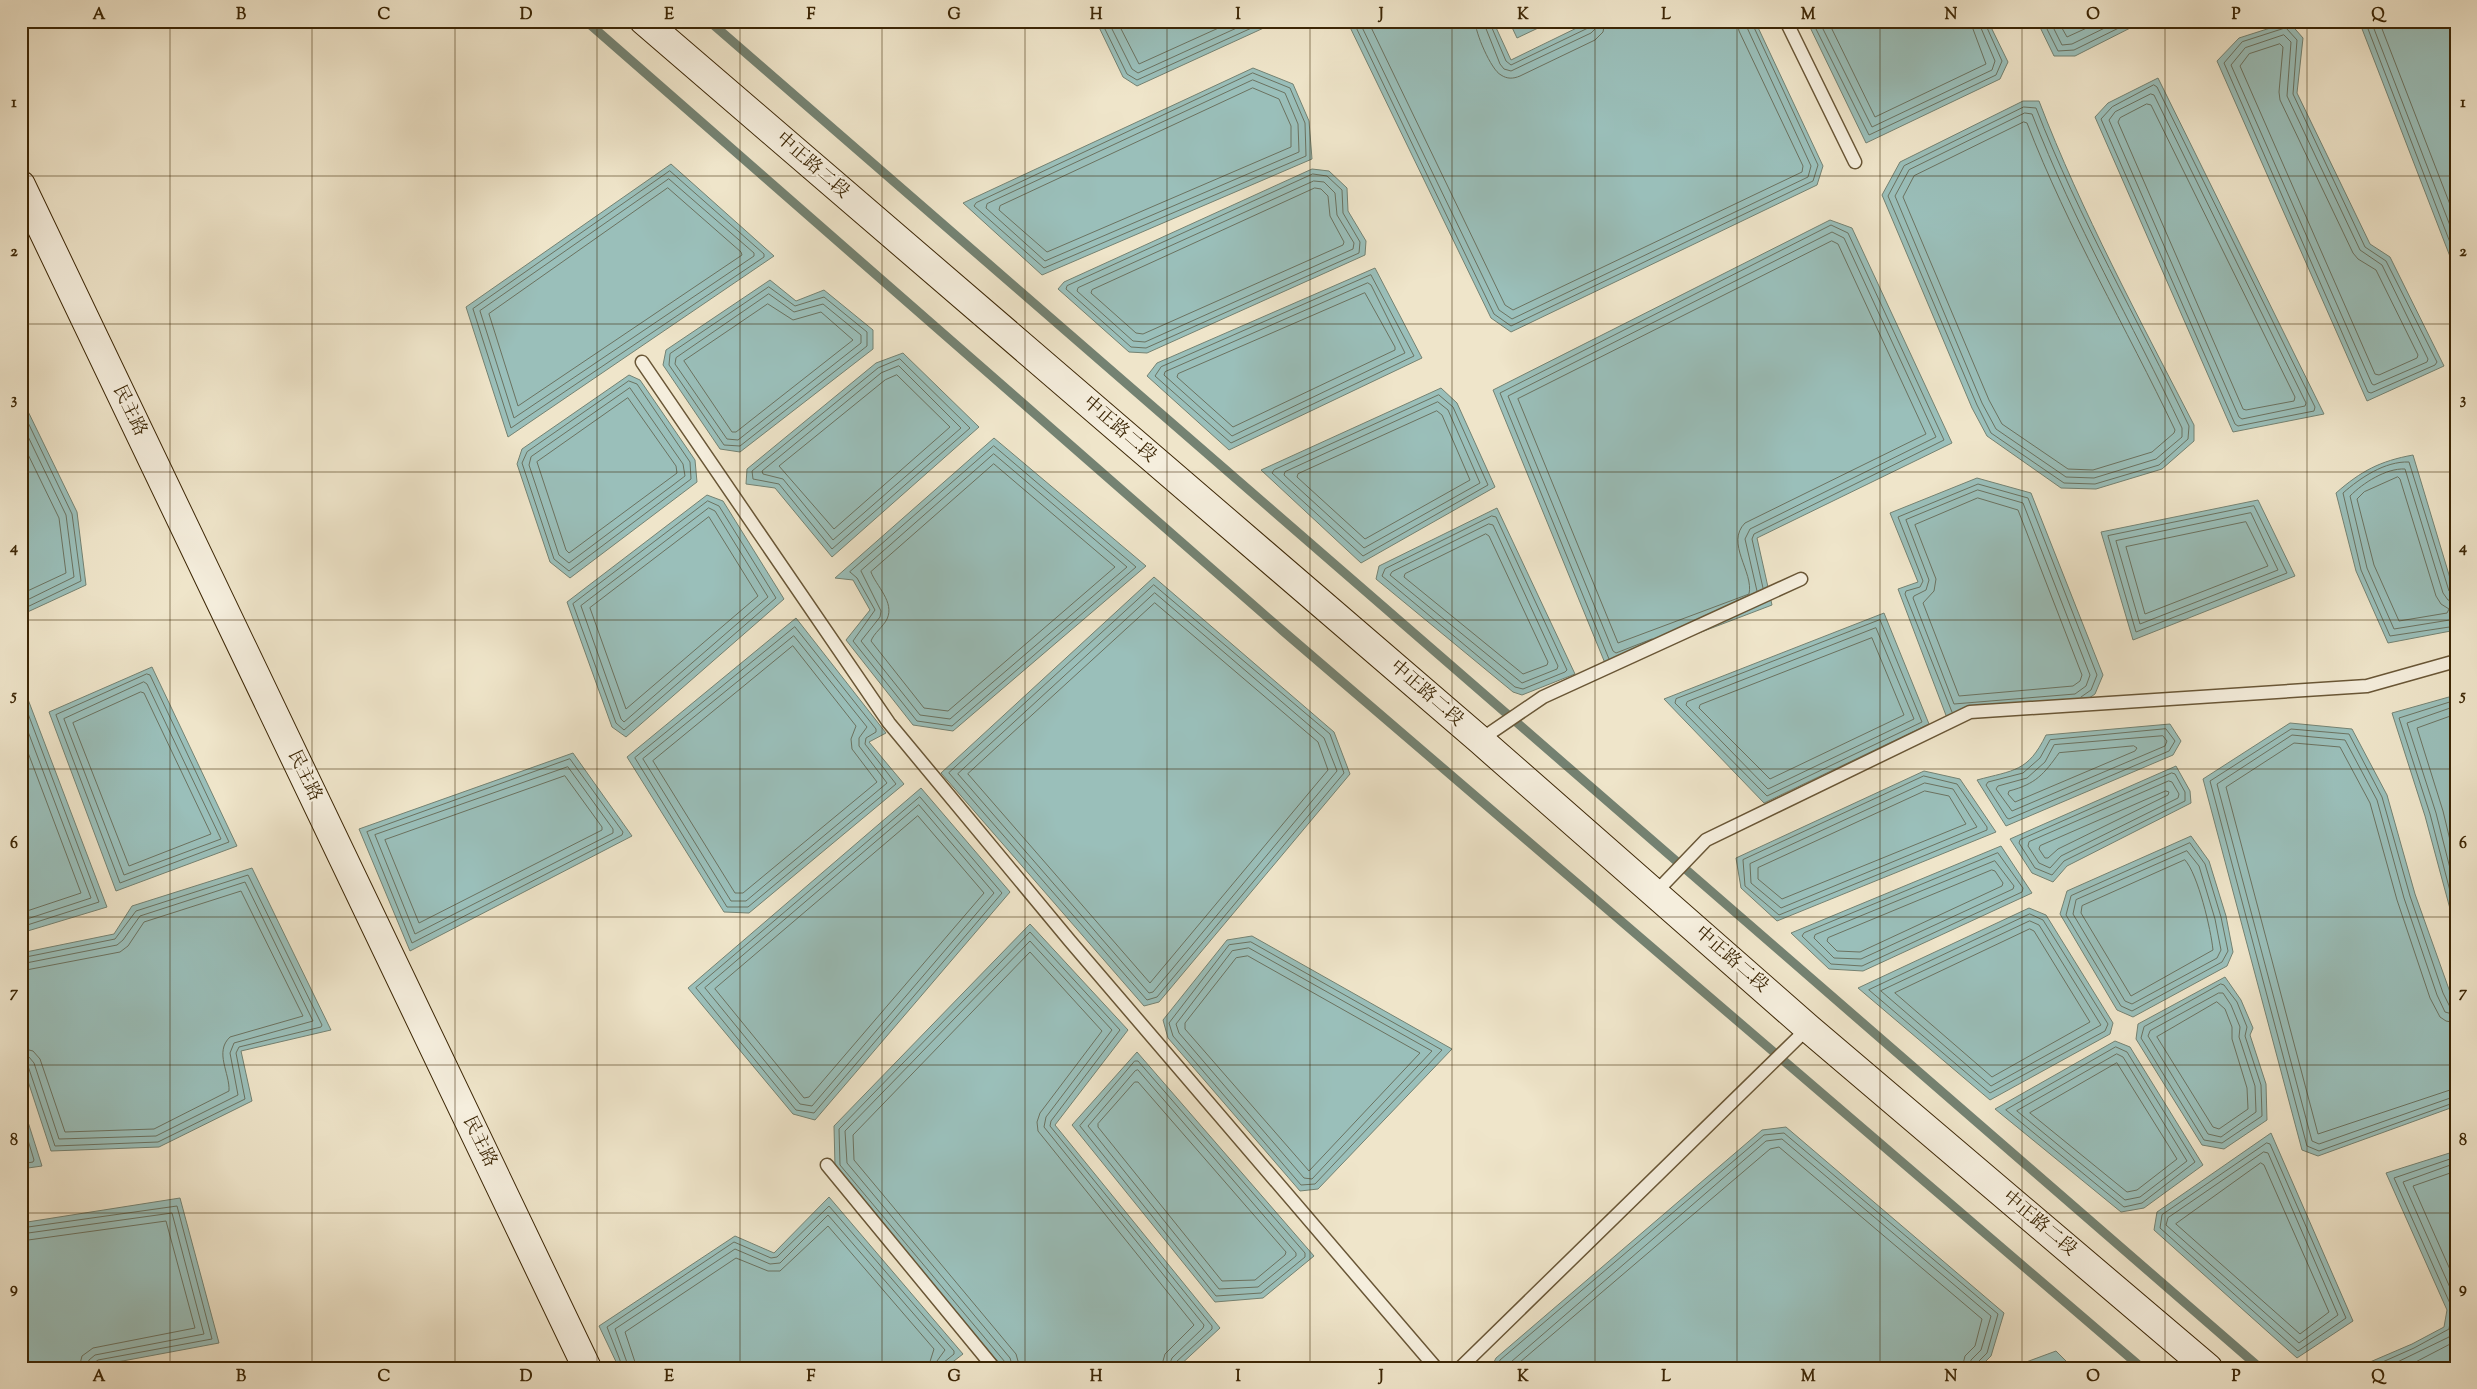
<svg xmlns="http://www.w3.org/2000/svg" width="2477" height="1389" font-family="'Sorts Mill Goudy','Noto Serif TC',serif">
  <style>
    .water { fill: #9abfba; stroke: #748272 }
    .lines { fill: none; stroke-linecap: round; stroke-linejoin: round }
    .shore { stroke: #6b7260; stroke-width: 1 }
    .stream { stroke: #748272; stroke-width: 9 }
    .lane-casing { stroke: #695636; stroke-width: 15 }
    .secondary-casing { stroke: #3c2605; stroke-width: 30 }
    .lane { stroke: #f5eedd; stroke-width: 12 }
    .secondary { stroke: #f5eedd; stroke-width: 28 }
    .grid { fill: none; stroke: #3c2605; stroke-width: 1; stroke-opacity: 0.55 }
    .labels { text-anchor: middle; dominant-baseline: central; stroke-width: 4.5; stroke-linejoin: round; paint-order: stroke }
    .street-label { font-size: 18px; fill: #3c2605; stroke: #f5eedd }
    .neatline { fill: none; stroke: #3c2605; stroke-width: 2 }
    .grid-label { font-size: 16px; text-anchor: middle; font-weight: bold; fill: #3c2605 }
  </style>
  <rect width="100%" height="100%" fill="#efe5ca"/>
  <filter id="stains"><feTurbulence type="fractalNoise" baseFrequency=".004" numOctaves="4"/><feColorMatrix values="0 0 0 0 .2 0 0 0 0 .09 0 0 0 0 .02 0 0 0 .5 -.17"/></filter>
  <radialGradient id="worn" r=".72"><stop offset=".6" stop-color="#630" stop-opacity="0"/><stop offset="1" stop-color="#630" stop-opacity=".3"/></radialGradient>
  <path class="water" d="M1096 21H1279L1137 86 1123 77Z
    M1347 21H1493L1511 60 1591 21H1755L1823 166 1817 185 1511 332 1491 318Z
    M1509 21H1553L1517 38Z
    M1807 21H1988L2008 62 2000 79 1866 143Z
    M2037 21H2144L2075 56H2054Z
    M2359 21H2456V272Z
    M2289 22 2303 38 2297 93 2370 244 2390 257 2444 366 2367 401 2217 61 2239 38Z
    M1253 68 1293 84 1309 121 1312 159 1042 275 963 203Z
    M2158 78 2324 414 2233 432 2095 117 2108 103Z
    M2023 101H2039C2082 213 2139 318 2194 425V441L2162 469 2096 489 2061 488 1987 436 1972 408 1882 195 1900 162Z
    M671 164 774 256 508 437 466 307Z
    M1312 169 1329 171 1347 188 1348 211 1366 241 1365 255 1147 353 1129 352 1058 289 1064 282Z
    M1830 220 1852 228 1952 443 1757 538 1772 605 1607 668 1493 390Z
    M1375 268 1422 358 1229 450 1147 376 1157 363Z
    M770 280 796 301 824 290 873 330V349L740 452 720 449 663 365 666 350Z
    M903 353 979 427 832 557 775 488 746 484 747 469 876 363Z
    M629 375 640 380 695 460 697 482 570 578 550 562 517 464 522 449Z
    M1441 388 1457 403 1495 487 1361 563 1261 470Z
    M21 397 77 512 86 585 21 615Z
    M994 438 1146 566 953 731 913 725 846 640 870 610 853 580 835 578Z
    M2413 455 2456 598V630L2388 643 2356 571 2336 493C2361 471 2380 461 2413 455Z
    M1977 478 2031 493 2103 675 2095 694 2079 705 1947 718 1898 589 1918 582 1890 513Z
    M707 495 723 501 784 599 626 737 612 727 567 602Z
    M2258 500 2295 576 2133 640 2101 532Z
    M1497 508 1575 674 1522 695 1513 692 1376 579 1379 566Z
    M1154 577 1334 732 1350 774 1159 1002 1144 1006 941 773Z
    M1884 613 1929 724 1764 803 1664 699Z
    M796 618 886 733 869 742 904 784 749 913 724 912 627 757Z
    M152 667 237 846 116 891 49 712Z
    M21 681 107 907 21 933Z
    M2456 695V931L2425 816 2392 713Z
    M2290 723 2352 729 2387 795 2415 894 2456 1009V1106L2318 1156 2302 1150 2203 779Z
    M2170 724 2181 741 2173 755 2006 826 1977 780C2014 770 2028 772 2046 735Z
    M573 753 632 836 410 951 359 829Z
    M2176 766 2190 791 2191 803 2067 866 2053 882 2032 873 2010 839Z
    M1924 771 1960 779 1996 832 1777 921 1741 888 1736 858Z
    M921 788 1010 892 815 1120 793 1114 688 988Z
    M2191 836 2209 861 2226 916 2233 952 2227 966 2133 1017 2117 1010 2060 914 2067 891Z
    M2001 846 2032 893 1863 971 1829 969 1791 933Z
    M252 868 331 1030 241 1051 252 1101 159 1147 51 1151 21 1060V953L114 934 132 906Z
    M2029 908 2046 915 2113 1023 2110 1034 1990 1100 1858 988Z
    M1030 924 1128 1030 1055 1125 1220 1328 1177 1368H1003L835 1167 834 1126Z
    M1252 936 1452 1049 1318 1189 1300 1191 1168 1038 1163 1020 1227 940Z
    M2225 977 2241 1000 2253 1028 2250 1035 2266 1084 2267 1120 2224 1149 2202 1145 2136 1039 2138 1024Z
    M2115 1041 2130 1047 2203 1165 2144 1208 2121 1212 1995 1109Z
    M1137 1052 1314 1256 1263 1298 1215 1302 1072 1125Z
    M21 1100 42 1166 21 1169Z
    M1786 1127 2004 1313 1991 1356 1979 1368H1491L1496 1358 1762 1130Z
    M2271 1133 2353 1321 2297 1358 2154 1230 2157 1212Z
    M2456 1151V1368H2356L2412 1344 2444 1327 2447 1310 2386 1173Z
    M829 1197 963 1354 945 1368H619L599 1326 735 1236 774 1253Z
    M180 1198 219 1343 85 1368H21V1223Z
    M2056 1351 2073 1368H2010Z"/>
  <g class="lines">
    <path class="shore" d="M1101 21 1127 74 1137 80 1267 21
      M1108 21 1132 69 1138 73 1252 21
      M1117 21 1139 64 1234 21
      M1353 21 1494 314 1511 326 1813 181 1818 165 1751 21
      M1359 21 1499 310 1512 319 1808 177 1811 166 1744 21
      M1368 21 1505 305 1513 310 1802 172 1803 166 1739 31 1737 21
      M1475 21C1475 32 1491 70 1501 75 1507 79 1513 79 1520 76L1595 40 1603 32 1605 21
      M1483 21 1500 64 1504 69 1511 71 1591 33 1596 28 1598 21
      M1489 21 1506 61 1511 65 1588 28 1591 21
      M1812 21 1869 135 1996 75 2002 61 1984 21
      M1819 21 1872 127 1992 70 1995 61 1978 21
      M1828 21 1875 117 1986 64 1970 21
      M2043 21 2058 51 2074 50 2133 21
      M2050 21 2062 45 2072 44 2119 21
      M2058 21 2067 37 2102 21
      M2365 21 2456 258
      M2371 21 2456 241
      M2379 21 2456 220
      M2286 28 2297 40 2293 94 2365 247 2386 261 2437 362 2435 365 2371 393 2368 392 2224 63 2242 42Z
      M2284 35 2291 42 2287 96 2360 250 2382 265 2428 359 2427 362 2374 385 2372 384 2231 65 2245 48Z
      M2280 44 2283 47 2279 92 2280 100 2353 253 2358 259 2376 270 2418 355 2417 358 2379 375 2375 374 2240 66 2249 54Z
      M1253 73 1290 88 1305 123 1306 156 1044 268 974 206 976 203Z
      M1253 80 1285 93 1298 124 1299 152 1045 261 986 208 987 204Z
      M2154 85 2157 87 2315 407 2314 411 2238 426 2235 424 2101 119 2112 107Z
      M1253 88 1279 99 1291 126V147L1047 252 999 210 1000 206Z
      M2151 94 2154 95 2306 403 2305 406 2242 419 2239 417 2109 120 2115 112Z
      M2147 104 2151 105 2295 397 2294 401 2246 410 2243 409 2118 122 2120 118Z
      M2024 107 2036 108C2079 219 2138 319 2189 426L2188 439 2159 465 2095 484 2064 483 1991 433 1977 405 1888 196 1904 166Z
      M2025 113 2032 114C2074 223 2132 323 2182 428V437L2156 459 2094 478 2066 477 1996 429 1982 403 1895 196 1909 170Z
      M2024 122 2027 123C2068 229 2126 327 2175 430L2174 433 2152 452 2093 470 2068 469 2002 424 1989 400 1903 197 1914 176Z
      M670 171 764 254V257L511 428 473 309Z
      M1313 174 1327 176 1342 190 1343 213 1360 242 1359 253 1146 348 1131 347 1066 289 1067 286Z
      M669 179 754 253V256L514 418 480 311Z
      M1314 181 1324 182 1335 193 1337 215 1354 243 1353 249 1145 342 1133 341 1077 291 1078 288Z
      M668 188 741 252 742 255 518 406 489 314Z
      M1315 188 1321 189 1328 196 1330 216 1344 242 1343 245 1143 334 1136 333 1091 293 1092 290Z
      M1832 241 1838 244 1926 434 1745 523C1725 543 1754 572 1749 594L1618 643 1518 399Z
      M1371 275 1414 356 1231 443 1155 376 1161 367Z
      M1368 283 1371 285 1405 353 1232 436 1164 375 1165 372Z
      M769 287 795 306 824 297 867 332V346L740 446 724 445 669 365 670 354Z
      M1365 293 1395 347V350L1233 427 1177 377 1178 374Z
      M769 294 794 312 823 304 861 335V343L738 440 727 439 675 364 676 358Z
      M768 304 793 320 821 312 853 340 736 432H732L684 361Z
      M900 359 970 428 832 549 779 484 753 479 752 471 878 368Z
      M899 366 961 428 833 540 783 479 763 474 762 471 881 373Z
      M897 375 950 427 834 529 779 466 885 380Z
      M629 381 637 384 690 462 691 479 569 571 554 559 522 463 527 452Z
      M630 388 683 464 685 476 569 563 559 555 529 465 531 457Z
      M1439 395 1453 407 1488 485 1363 556 1272 473 1274 470Z
      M628 398 676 466 677 473 569 553 566 550 537 462Z
      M1438 402 1448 410 1480 483 1364 548 1284 475 1285 472Z
      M21 408 72 514 81 581 21 610
      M1437 411 1442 415 1470 480 1365 539 1297 477 1298 474Z
      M21 422 66 515 74 577 21 603
      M21 440 59 518 66 573 21 594
      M994 446 1136 567 952 726 917 721 853 641 875 610 857 578 850 572Z
      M994 454 1127 567 950 719 920 715 861 641 880 617 881 611 861 571Z
      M994 464 1115 567 948 711 924 708 871 641C874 633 883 627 887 619 895 602 876 586 871 572Z
      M2398 477 2400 479 2436 596 2441 604 2449 609 2447 613 2399 621 2374 565 2357 499 2364 492Z
      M1978 490 2023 503 2090 675 2086 686 2075 694 1954 704 1913 598 1914 596 1926 590 1929 580 1906 520Z
      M1978 498 2018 510 2082 675 2080 681 2073 686 1959 696 1923 603 1934 591 1936 579 1915 525Z
      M708 501 719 506 776 598 624 730 616 723 573 604Z
      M2254 506 2287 573 2136 632 2108 536Z
      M709 508 715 511 768 597 624 722 621 719 581 606Z
      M2251 513 2278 570 2140 624 2116 541Z
      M1492 516 1496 517 1567 670 1565 672 1523 689 1515 687 1382 576 1385 569Z
      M709 517 758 596 626 709 590 608Z
      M2246 522 2268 566 2145 614 2126 547Z
      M1489 524 1493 525 1558 666 1557 669 1522 683 1390 575 1392 572Z
      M1486 534 1489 536 1548 662 1547 665 1523 674 1404 577 1405 574Z
      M1154 585 1330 734 1344 773 1157 997 1147 1000 949 773Z
      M1155 593 1324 738 1337 771 1153 992 1149 993 958 774Z
      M2456 595 2449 591 2409 462C2385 461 2360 478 2343 493L2361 570 2390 636 2456 626
      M2456 602 2448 600 2443 593 2405 469C2386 468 2363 483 2350 496L2367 568 2394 629 2456 619
      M1155 603 1318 742 1328 770 1150 983 968 774Z
      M1880 620 1922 722 1767 796 1675 703 1676 699Z
      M795 627 876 729V732L866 738 865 744 896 784 748 907H727L635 758Z
      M1876 628 1914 719 1768 789 1686 705 1687 702Z
      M794 636 867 727 859 738V746L887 783 746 901H731L643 759Z
      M1872 638 1904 715 1770 779 1699 708 1700 705Z
      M1652 639 1616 653 1613 651 1508 396 1832 232 1844 238 1936 437 1750 529 1745 539 1757 591
      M793 646 856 726 851 739 852 749 877 782 743 893H735L653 761Z
      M1609 659 1500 393 1831 225 1848 233 1944 440 1754 534 1752 539 1763 588
      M147 674 150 675 229 842 120 883 56 715Z
      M144 682 147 684 221 839 124 875 64 719Z
      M141 692 144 693 211 834 129 866 73 723Z
      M21 695 99 902 21 927
      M2456 700 2399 718 2430 814 2456 914
      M2456 706 2407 723 2436 813 2456 892
      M1952 712 1905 594 1906 591 1920 587 1923 581 1898 517 1978 484 2028 498 2097 675 2091 690 2081 697
      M21 713 91 898 21 921
      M2456 714 2417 728 2443 811 2456 865
      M2166 729 2175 741 2169 751 2009 819 2007 818 1986 785 1988 782 2023 773 2040 758 2050 740Z
      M21 734 81 893 21 913
      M2163 736 2167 741 2165 746 2012 811 1996 789 1998 786 2027 778 2045 762 2054 745Z
      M2134 746 2137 748 2135 751 2015 802 2008 794 2009 791C2036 784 2044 774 2059 753Z
      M570 759 623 832 622 835 412 943 367 832Z
      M568 767 613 829V833L415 934 375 835Z
      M2172 773 2175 774 2185 792V801L2064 861 2052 875 2035 868 2019 843 2020 840Z
      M565 776 602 827V830L419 923 385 840Z
      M1924 776 1957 784 1987 827V830L1779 915 1745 886 1743 860Z
      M2169 781 2172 782 2179 794 2178 798 2061 856 2050 868 2039 863 2028 846 2029 842Z
      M1925 783 1953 789 1977 827 1781 908 1751 883 1750 864Z
      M1925 791 1949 796 1966 824 1782 899 1758 879V868Z
      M2166 791 2169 792 2168 795 2058 849 2048 858H2045L2039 849 2040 846Z
      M920 797 1002 893 814 1113 796 1110 696 988Z
      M919 805 994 893 812 1106 800 1104 705 988Z
      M918 816 984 893 809 1097 804 1098 715 989Z
      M2190 843 2205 864 2221 917 2228 951 2222 962 2132 1011 2121 1006 2066 915 2071 896Z
      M2187 851 2199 866 2215 919 2221 950 2217 958 2132 1004 2125 1001 2073 914 2076 900Z
      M1998 853 2023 888 2022 892 1862 966 1831 964 1802 936 1804 933Z
      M2185 860C2198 874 2211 930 2213 950L2131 996 2081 913 2082 906Z
      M1995 861 2014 886 2013 889 1861 959 1834 958 1814 938 1815 935Z
      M1992 870 1995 871 2003 883 2002 886 1860 952 1837 951 1827 941 1828 938Z
      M2030 914 2043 920 2108 1024 2105 1031 1990 1093 1869 990Z
      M2030 921 2039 925 2101 1025 1991 1086 1881 991Z
      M2030 929 2034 931 2090 1022 1992 1077 1895 993Z
      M1251 942 1442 1050 1315 1184 1301 1185 1173 1036 1169 1023 1229 945Z
      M1249 948 1432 1051 1312 1179 1304 1178 1179 1033 1176 1024 1232 951Z
      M1248 956 1420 1053 1309 1171 1185 1029V1023L1236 958Z
      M21 958 115 939 136 911 248 875 322 1025 321 1027 239 1047 236 1053 245 1099 158 1142 55 1146 28 1066 21 1062
      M21 964 117 945 123 940 140 916 245 882 313 1021 234 1043 230 1053 238 1095 156 1136 59 1139 34 1063 29 1057 21 1056
      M21 971 120 952 128 946 144 922 241 891 303 1016 230 1037C214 1052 230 1073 229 1091L154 1129 65 1132 40 1059 33 1051 21 1048
      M2221 984 2224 985 2237 1002 2247 1027 2245 1036 2261 1085 2262 1116 2222 1143 2204 1140 2141 1038 2144 1027Z
      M2219 993H2223L2231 1005 2240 1027 2239 1037 2255 1086 2256 1112 2221 1137 2208 1134 2148 1036 2150 1031Z
      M2217 1002 2225 1009 2232 1027V1039L2247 1088 2248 1109 2219 1129 2213 1127 2157 1037Z
      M2456 1009 2450 1007 2443 993 2410 896 2382 797 2349 734 2291 729 2210 781 2307 1146 2319 1151 2456 1102
      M2456 1015 2445 1012 2437 995 2404 898 2377 800 2345 740 2292 735 2217 784 2312 1141 2319 1144 2456 1096
      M2456 1023 2446 1021 2440 1017 2430 998 2397 900 2370 803 2340 747 2294 743 2226 787 2318 1134 2456 1088
      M2116 1047 2127 1052 2195 1162 2142 1203 2124 1207 2006 1110Z
      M2117 1054 2123 1057 2187 1161 2140 1197 2125 1200 2017 1111Z
      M1135 1061H1138L1305 1253V1257L1261 1293 1216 1296 1080 1126Z
      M2117 1063 2177 1159 2137 1190 2127 1192 2030 1113Z
      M1138 1070 1296 1253V1256L1258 1287 1219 1289 1088 1126 1135 1071Z
      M1135 1082H1138L1286 1252 1285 1255 1255 1280 1222 1281 1098 1127V1124Z
      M21 1117 34 1160 33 1162 21 1164
      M2267 1143 2270 1144 2346 1318 2298 1351 2160 1228 2162 1215Z
      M2264 1152 2268 1153 2338 1315 2299 1343 2166 1225 2168 1218Z
      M2261 1163 2264 1165 2329 1312 2300 1334 2176 1224Z
      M2456 1163 2403 1182 2456 1301
      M2456 1171 2413 1186 2456 1283
      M21 1228 177 1206 212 1339 98 1360 94 1363 93 1368
      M21 1234 172 1213 204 1334 95 1355 89 1360 87 1368
      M21 1241 166 1221 195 1328 93 1348 82 1356 79 1368
      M623 1368 607 1327 734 1242 771 1258 777 1257 829 1206 954 1351V1354L943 1363 942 1368
      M629 1368 615 1329 735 1249 770 1264 780 1263 828 1215 945 1350 937 1361 936 1368
      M637 1368 625 1332 736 1258 768 1271H780L828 1226 934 1349 928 1368
      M1006 1368 1005 1362 840 1165 839 1129 1030 932 1120 1030 1051 1121 1050 1126 1212 1326V1329L1176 1362 1175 1368
      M1013 1368 1010 1358 847 1163 845 1131 1030 941 1112 1030 1046 1117 1044 1127 1204 1325 1203 1328 1172 1358 1168 1368
      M1020 1368 1016 1354 854 1160 853 1135 1030 952 1102 1031 1040 1113 1037 1122 1038 1131 1194 1325 1165 1354 1161 1368
      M1497 1368 1500 1360 1764 1135 1784 1133 1998 1314 1987 1353 1977 1363 1976 1368
      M1504 1368 1766 1141 1782 1139 1991 1316 1981 1350 1971 1360 1970 1368
      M1513 1368 1770 1149 1779 1147 1982 1319 1975 1346 1965 1356 1962 1368
      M2369 1368 2414 1348 2449 1329 2452 1308 2394 1178 2456 1157
      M2385 1368 2449 1337 2456 1326
      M2404 1368 2456 1341"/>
    <path class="stream" d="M586 21 1283 631 2142 1368
      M709 21 2260 1368"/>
    <g class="lane-casing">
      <path id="lane" d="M1786 21 1855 162
        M642 362 889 723 1070 941 1436 1368
        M1480 740 1543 697 1801 579
        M1655 893 1706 840 1970 712 2367 686 2456 661
        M827 1165 994 1368
        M1460 1368 1808 1028"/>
    </g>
    <g class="secondary-casing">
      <path id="secondary" d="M644 21 1480 740 1808 1028 2208 1368
        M21 185 587 1368"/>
    </g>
    <use href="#lane" class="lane"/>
    <use href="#secondary" class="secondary"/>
  </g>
  <path class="grid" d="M170 21V1368M312 21V1368M455 21V1368M597 21V1368M740 21V1368M882 21V1368M1025 21V1368M1167 21V1368M1310 21V1368M1452 21V1368M1595 21V1368M1737 21V1368M1880 21V1368M2022 21V1368M2165 21V1368M2307 21V1368M21 176H2456M21 324H2456M21 472H2456M21 620H2456M21 769H2456M21 917H2456M21 1065H2456M21 1213H2456"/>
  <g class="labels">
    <g class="street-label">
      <text transform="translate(812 166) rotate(41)">中正路二段</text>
      <text transform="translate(129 411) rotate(64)">民主路</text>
      <text transform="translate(1119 430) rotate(41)">中正路二段</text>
      <text transform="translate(1426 694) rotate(41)">中正路二段</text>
      <text transform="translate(304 776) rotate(64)">民主路</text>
      <text transform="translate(1731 960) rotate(41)">中正路二段</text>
      <text transform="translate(479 1142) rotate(64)">民主路</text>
      <text transform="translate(2039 1224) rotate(40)">中正路二段</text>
    </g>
  </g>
  <rect width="2477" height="1389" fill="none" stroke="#efe5ca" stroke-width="55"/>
  <rect x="28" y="28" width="2422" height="1334" class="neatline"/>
  <g class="grid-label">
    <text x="99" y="19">A</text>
    <text x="241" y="19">B</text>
    <text x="384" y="19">C</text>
    <text x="526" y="19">D</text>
    <text x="669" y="19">E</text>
    <text x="811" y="19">F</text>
    <text x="954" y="19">G</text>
    <text x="1096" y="19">H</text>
    <text x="1238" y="19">I</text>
    <text x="1381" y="19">J</text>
    <text x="1523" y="19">K</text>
    <text x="1666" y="19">L</text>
    <text x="1808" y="19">M</text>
    <text x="1951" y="19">N</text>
    <text x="2093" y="19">O</text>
    <text x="2236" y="19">P</text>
    <text x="2378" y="19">Q</text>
    <text x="14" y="107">1</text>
    <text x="2463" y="107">1</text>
    <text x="14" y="256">2</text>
    <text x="2463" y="256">2</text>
    <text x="14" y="404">3</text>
    <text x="2463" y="404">3</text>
    <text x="14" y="552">4</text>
    <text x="2463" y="552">4</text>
    <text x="14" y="700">5</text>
    <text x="2463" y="700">5</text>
    <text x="14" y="848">6</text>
    <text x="2463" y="848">6</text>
    <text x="14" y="997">7</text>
    <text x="2463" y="997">7</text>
    <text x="14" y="1145">8</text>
    <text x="2463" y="1145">8</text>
    <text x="14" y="1293">9</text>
    <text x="2463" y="1293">9</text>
    <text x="99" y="1381">A</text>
    <text x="241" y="1381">B</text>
    <text x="384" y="1381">C</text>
    <text x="526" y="1381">D</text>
    <text x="669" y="1381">E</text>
    <text x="811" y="1381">F</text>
    <text x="954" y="1381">G</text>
    <text x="1096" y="1381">H</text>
    <text x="1238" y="1381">I</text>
    <text x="1381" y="1381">J</text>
    <text x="1523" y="1381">K</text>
    <text x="1666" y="1381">L</text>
    <text x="1808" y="1381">M</text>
    <text x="1951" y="1381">N</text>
    <text x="2093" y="1381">O</text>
    <text x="2236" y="1381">P</text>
    <text x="2378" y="1381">Q</text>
  </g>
  <rect width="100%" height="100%" filter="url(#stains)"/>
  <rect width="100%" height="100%" fill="url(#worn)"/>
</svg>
